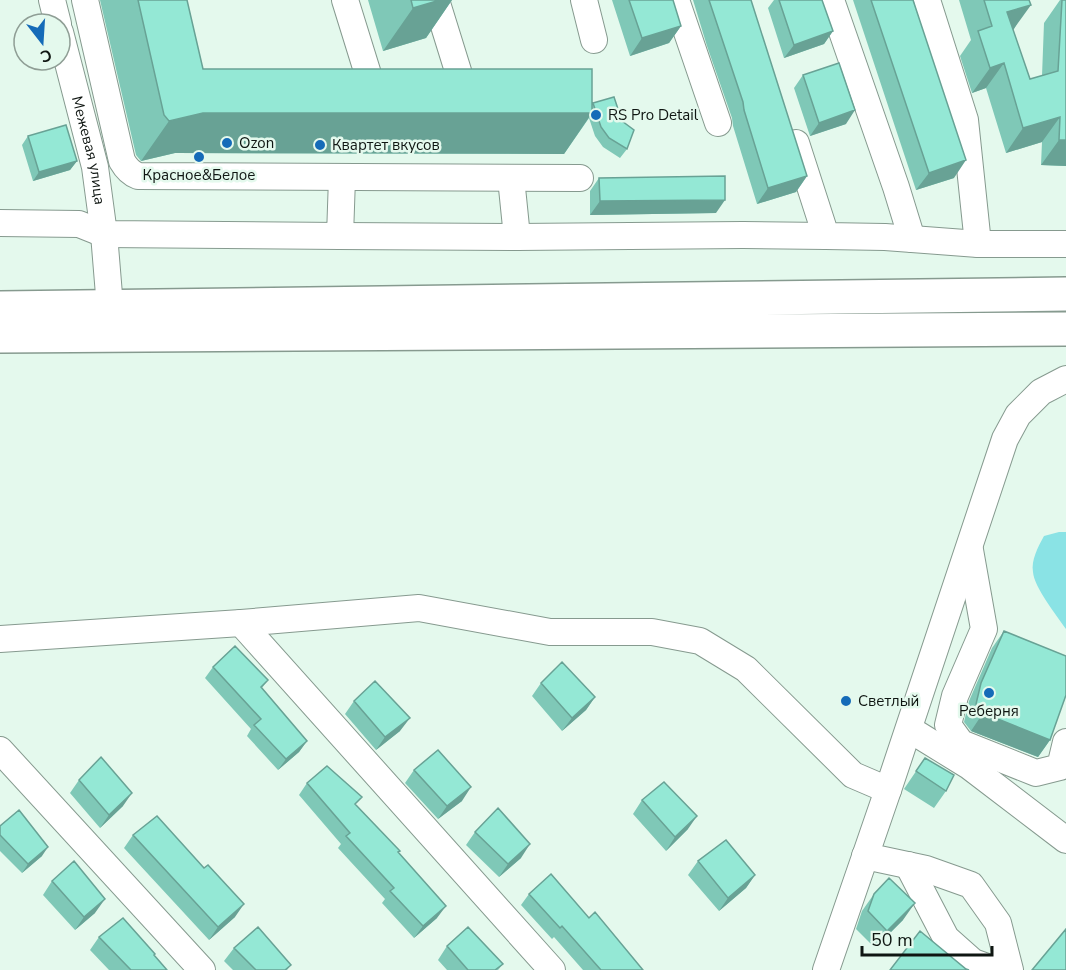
<svg xmlns="http://www.w3.org/2000/svg" width="1066" height="970" font-family="'Nunito Sans',sans-serif">
  <style>
    .water { fill: #8ae3e5 }
    .lines { fill: none; stroke-linecap: round; stroke-linejoin: round }
    .minor-casing { stroke: #869a8f; stroke-width: 28 }
    .major-casing { stroke: #869a8f; stroke-width: 36 }
    .minor { stroke: #fff; stroke-width: 26 }
    .major { stroke: #fff; stroke-width: 33 }
    .wall { fill: #7fc8b7 }
    .shaded-wall { fill: #68a295 }
    .building { fill: #94e8d5; stroke: #68a295; stroke-width: 1.5 }
    .poi-dot { fill: #156bb8; stroke: #e4f9ed; stroke-width: 2 }
    .labels { text-anchor: middle; dominant-baseline: central; stroke-width: 5; stroke-linejoin: round; paint-order: stroke }
    .poi-label { font-size: 15px; fill: #0f1612; stroke: #e4f9ed; text-anchor: start }
    .street-label { font-size: 15px; fill: #0f1612; stroke: #e4f9ed }
  </style>
  <rect width="100%" height="100%" fill="#e4f9ed"/>
  <path class="water" d="M1059 532H1066V629C1057 616 1034 587 1033 572 1031 560 1038 547 1044 536Z"/>
  <g class="lines">
    <g class="minor-casing">
      <g id="minor">
        <path d="M52 0 58 24"/>
        <path d="M85 0 122 161C126 168 130 173 138 176L580 178"/>
        <path d="M345 0 372 87"/>
        <path d="M436 0 463 87"/>
        <path d="M584 0 594 40"/>
        <path d="M676 0 718 123"/>
        <path d="M831 0 896 187 912 239"/>
        <path d="M927 0 965 120 978 244"/>
        <path id="s1" d="M60 32 95 167 104 234 110 307"/>
        <path d="M796 143 826 236 885 237 978 244H1066"/>
        <path d="M0 223 79 224 104 234 340 236 342 178"/>
        <path d="M340 236 517 237 511 178"/>
        <path d="M517 237 743 235 826 236"/>
        <path d="M970 550 984 629 955 696 948 725 961 743 1036 773 1060 767 1066 742"/>
        <path d="M241 623 552 970"/>
        <path d="M0 639 241 623 419 608 550 632H652L700 641 746 669 853 775 888 790"/>
        <path d="M909 729 969 766 1066 840"/>
        <path d="M0 750 202 970"/>
        <path d="M865 856 926 869 971 885 998 923 1010 970"/>
        <path d="M908 865 946 938 973 962 995 970"/>
        <path d="M826 970 888 790 1005 439 1018 415 1041 392 1066 379"/>
      </g>
    </g>
    <g class="major-casing">
      <path id="major" d="M0 308 1066 294
        M0 336 1066 329"/>
    </g>
    <use href="#minor" class="minor"/>
    <use href="#major" class="major"/>
  </g>
  <path class="wall" d="M100 0H187L203 69 592 105 593 103 627 149 620 158 603 147 595 136 589 118 564 154 175 153 141 161 136 155Z
    M368 0H452L426 38 383 51Z
    M612 0H673L681 26 669 43 630 56Z
    M693 0H751L807 176 796 192 757 204 733 126 732 118 707 46Z
    M774 0H822L833 31 824 44 784 58 768 8Z
    M853 0H913L954 178 916 190Z
    M959 0H1029L1013 31 1030 79 1042 76 1044 23 1060 0H1066V166L1041 165 1042 142 1006 153 986 88 972 93 960 56 971 40Z
    M803 75 846 124 810 136 794 88Z
    M28 136 77 161 70 170 33 181 22 145Z
    M599 178 716 213 590 215V191Z
    M1004 631 1050 740 1038 757 971 731 964 722 969 701 992 648Z
    M213 667 268 680 262 688 307 741 299 752 278 770 247 736 251 729 205 678Z
    M541 683 595 697 586 710 562 731 532 696Z
    M354 701 400 731 376 750 345 714Z
    M925 758 946 791 934 808 904 789Z
    M414 770 462 801 438 819 405 783Z
    M79 780 123 806 100 828 70 793Z
    M307 783 356 805 399 853 437 918 414 938 382 903 385 899 338 848 341 844 299 795Z
    M642 800 688 829 666 851 633 814Z
    M0 826 42 856 22 873 0 851Z
    M475 832 521 858 499 877 466 845Z
    M133 835 235 917 209 940 124 848Z
    M698 861 755 875 746 888 719 911 688 875Z
    M52 881 95 913 75 930 43 895Z
    M529 894 589 918 643 970H583L554 937 552 939 521 905Z
    M874 894 903 920 875 948 856 929 862 911Z
    M99 937 155 954 154 956 167 970H109L90 950Z
    M447 946 503 964 498 970H447L438 960Z
    M234 948 291 965 287 970H233L224 961Z"/>
  <path class="shaded-wall" d="M440 0H452L426 38 383 51 413 8Z
    M1031 5 1013 30 1007 12Z
    M681 26 669 43 630 56 642 38Z
    M833 31 824 44 784 58 794 45Z
    M1004 63 986 88 972 93 990 68Z
    M855 110 846 124 810 136 819 123Z
    M203 113H592L564 154 175 153 141 161 169 121Z
    M1060 117 1042 142 1006 153 1023 128Z
    M1059 140H1066V166L1041 165Z
    M966 160 954 178 916 190 929 173Z
    M77 161 70 170 33 181 39 172Z
    M807 176 796 192 757 204 768 188Z
    M725 200 716 213 590 215 600 201Z
    M595 697 586 710 562 731 572 718Z
    M983 713 1050 740 1038 757 971 731Z
    M410 718 400 731 376 750 385 737Z
    M307 741 299 752 278 770 286 759Z
    M471 787 462 801 438 819 447 806Z
    M132 793 123 806 100 828 109 815Z
    M697 816 688 829 666 851 675 837Z
    M530 844 521 858 499 877 508 864Z
    M48 847 42 856 22 873 28 864Z
    M755 875 746 888 719 911 728 898Z
    M105 899 95 913 75 930 84 917Z
    M915 903 903 920 875 948 887 931Z
    M244 904 235 917 209 940 218 927Z
    M446 906 437 918 414 938 423 926Z"/>
  <path class="building" d="M138 0H187L203 69H592V113H203L169 121 164 115Z
    M411 0H440L413 8Z
    M629 0H673L681 26 642 38Z
    M709 0H751L807 176 768 188 744 110 743 102Z
    M779 0H822L833 31 794 45Z
    M871 0H913L966 160 929 173Z
    M984 0H1029L1031 5 1007 12 1030 79 1058 71 1062 0H1066V140H1059L1060 117 1023 128 1004 63 990 68 978 31 992 26Z
    M839 63 855 110 819 123 803 75Z
    M614 97 622 121 634 130 627 149 609 138 601 127 593 103Z
    M66 125 77 161 39 172 28 136Z
    M725 176V200L600 201 599 178Z
    M1004 631 1066 656V695L1050 740 983 713 976 704 981 683Z
    M235 646 268 680 261 687 307 741 286 759 254 725 261 719 213 667Z
    M562 662 595 697 572 718 541 683Z
    M375 681 410 718 385 737 354 701Z
    M438 750 471 787 447 806 414 770Z
    M101 757 132 793 109 815 79 780Z
    M925 758 954 775 946 791 916 771Z
    M327 766 362 797 355 804 400 851 398 852 446 906 423 926 390 891 394 888 346 836 350 833 307 783Z
    M664 782 697 816 675 837 642 800Z
    M498 808 530 844 508 864 475 832Z
    M19 810 48 847 28 864 0 835V826Z
    M157 816 204 868 208 865 244 904 218 927 133 835Z
    M726 840 755 875 728 898 698 861Z
    M74 861 105 899 84 917 52 881Z
    M551 874 589 918 595 912 643 970H601L562 926 560 928 529 894Z
    M889 878 915 903 887 931 868 911 874 894Z
    M123 918 155 954 154 955 167 970H131L99 937Z
    M258 927 291 965 285 970H256L234 948Z
    M468 927 503 964 495 970H468L447 946Z
    M1066 929V970H1032Z
    M920 931 966 969 969 970H890Z"/>
  <g class="poi-dot">
    <circle cx="596" cy="115" r="6"/>
    <circle cx="227" cy="143" r="6"/>
    <circle cx="320" cy="145" r="6"/>
    <circle cx="199" cy="157" r="6"/>
    <circle cx="989" cy="693" r="6"/>
    <circle cx="846" cy="701" r="6"/>
  </g>
  <g class="labels">
    <g class="poi-label">
      <text x="608" y="115">RS Pro Detail</text>
      <text x="239" y="143">Ozon</text>
      <text x="332" y="145">Квартет вкусов</text>
      <text x="199" y="175" text-anchor="middle">Красное&amp;Белое</text>
      <text x="858" y="701">Светлый</text>
      <text x="989" y="711" text-anchor="middle">Реберня</text>
    </g>
    <g class="street-label">
      <text stroke="none"><textPath href="#s1" startOffset="122">Межевая улица</textPath></text>
    </g>
  </g>
  <g transform="translate(42 42) rotate(163)"><circle r="28" fill="#e4f9ed" stroke="#8f9e95" stroke-width="1.5"/>
  <path d="M0-4.5L10 22L0 15L-10 22Z" fill="#156bb8"/>
  <text y="-9" font-size="16" font-weight="bold" text-anchor="middle" fill="#0f1612">С</text>
  </g>
  <path d="M862 946v9h130v-9" fill="none" stroke="#0f1612" stroke-width="3"/>
  <text x="871" y="946" font-size="18" fill="#0f1612" stroke="#e4f9ed" stroke-width="4.5" paint-order="stroke">50 m</text>
</svg>
